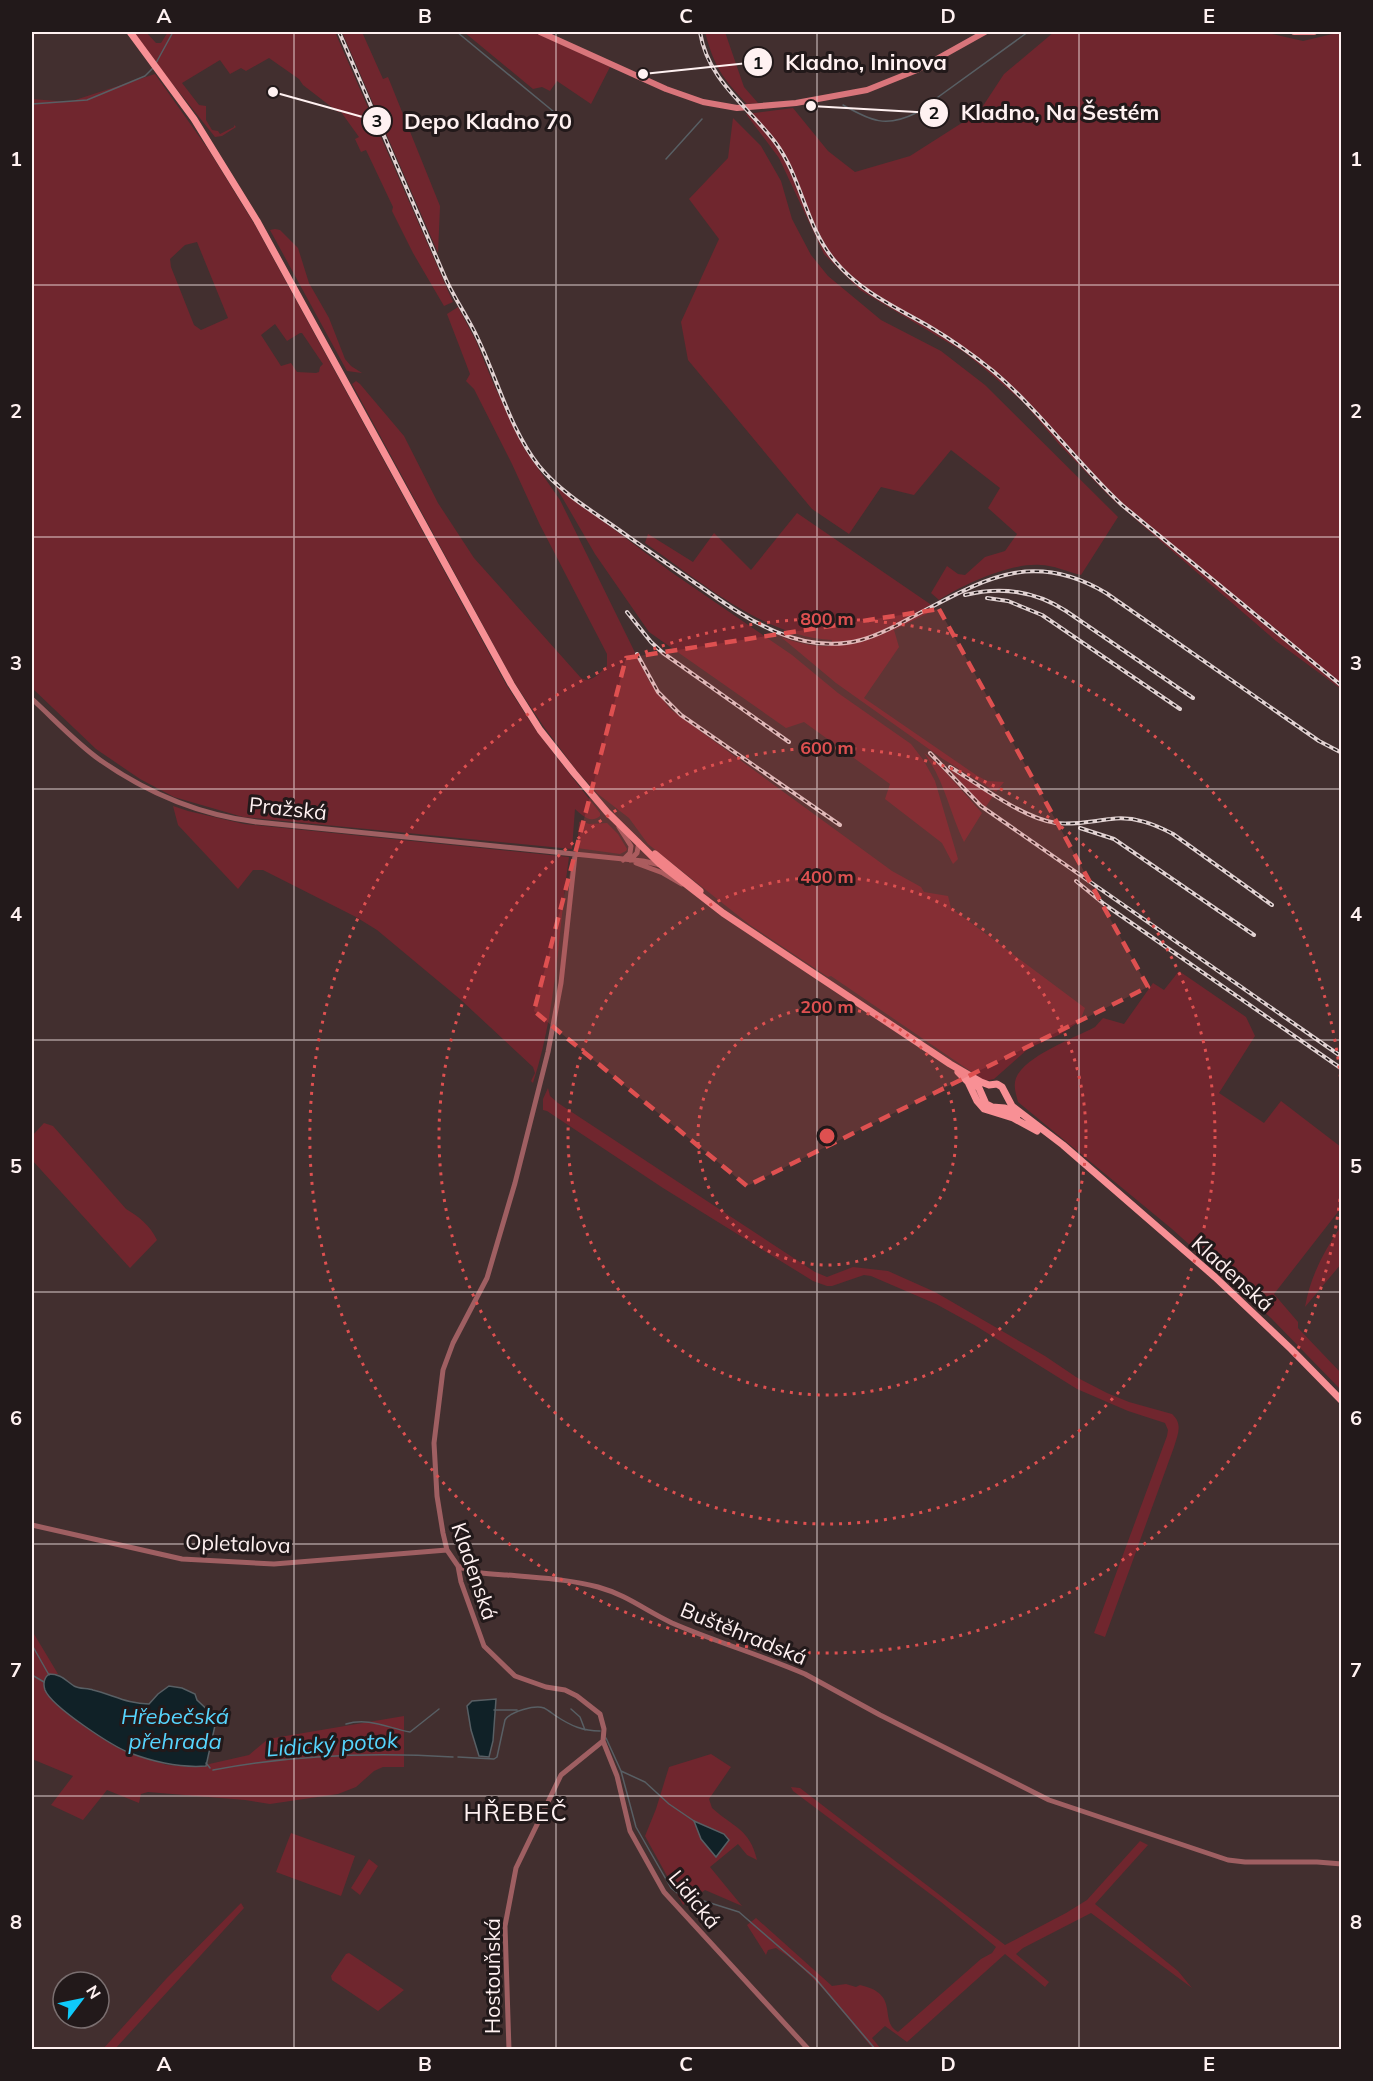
<svg xmlns="http://www.w3.org/2000/svg" width="1373" height="2081" font-family="Mulish,sans-serif">
  <style>
    .green { fill: #70262e; fill-rule: evenodd }
    .water { fill: #102127; stroke: #585f64; stroke-width: 1.5 }
    .lines { fill: none; stroke-linecap: round; stroke-linejoin: round }
    .stream { stroke: #585f64; stroke-width: 1.5 }
    .tertiary { stroke: #9f5f62; stroke-width: 5 }
    .secondary { stroke: #d9757b; stroke-width: 6 }
    .primary { stroke: #f89095; stroke-width: 7 }
    .rail-casing { stroke: #e1d2d2; stroke-width: 4 }
    .rail { stroke: #22191a; stroke-width: 1.5; stroke-dasharray: 4.5; stroke-linecap: butt }
    .marked { fill: #de5050; fill-opacity: 0.2; stroke: #de5050; stroke-width: 4.5; stroke-dasharray: 12 8; stroke-linejoin: round }
    .grid { fill: none; stroke: #fff1f1; stroke-width: 1.5; stroke-opacity: 0.55 }
    .ring { fill: none; stroke: #de5050; stroke-width: 3; stroke-dasharray: 3 6 }
    .labels { text-anchor: middle; dominant-baseline: central; stroke-width: 6; stroke-linejoin: round; paint-order: stroke }
    .street-label { font-size: 21px; fill: #fff1f1; stroke: #22191a }
    .water-label { font-size: 22px; font-style: italic; fill: #56d4fd; stroke: #22191a }
    .quarter-label { font-size: 24px; letter-spacing: 1.5px; fill: #fff1f1; stroke: #22191a }
    .centre { fill: #de5050; stroke: #22191a; stroke-width: 3 }
    .ring-label { font-size: 18px; text-anchor: middle; font-weight: bold; fill: #de5050; stroke: #22191a; stroke-width: 6; stroke-linejoin: round; paint-order: stroke }
    .leader { fill: none; stroke: #fff1f1; stroke-width: 2 }
    .callout-dot { fill: #fff1f1; stroke: #22191a; stroke-width: 2 }
    .mark-label { font-size: 18px; text-anchor: middle; font-weight: bold; fill: #111 }
    .callout-label { font-size: 22px; text-anchor: middle; font-weight: bold; fill: #fff1f1; stroke: #22191a; stroke-width: 6; stroke-linejoin: round; paint-order: stroke }
    .neatline { fill: none; stroke: #fff1f1; stroke-width: 2 }
    .grid-label { font-size: 20px; text-anchor: middle; font-weight: bold; fill: #fff1f1 }
  </style>
  <rect width="100%" height="100%" fill="#422f2f"/>
  <path class="green" d="M131 32H146L156 43H161L168 32H335L453 302 444 306 413 253 392 211 393 207 366 150 361 152 355 139 359 137 341 112H338L303 85 299 79 269 58 246 71 241 68 230 74 220 60 182 83 199 105 206 106V120L212 130 218 131 220 134 234 127V125L236 127 222 136 215 137Z
    M342 32H362L383 79 388 77 440 206 438 253Z
    M464 32H534L610 67 591 104 557 81 550 91 542 87 533 89Z
    M705 32H725L744 87 758 103 747 104C722 78 714 66 705 32Z
    M1054 32H1263L1303 41 1341 32V689L1276 641 1111 498 1058 443 1024 403 992 375 964 352 860 290 824 254 779 158 746 114 793 108 828 151 855 172 910 156 979 112 1004 74Z
    M155 74 208 149 256 227 507 686 537 732 600 813V816C590 824 582 815 575 809L572 849 243 817 174 797 140 779 96 749 32 688V99L69 102ZM197 242 228 318 201 330 194 325 171 267 170 259 185 245ZM275 324 287 341 300 333H302L323 364 320 367 319 372 316 373 297 372 291 363 281 366 261 335Z
    M733 118 761 146 781 181 792 219 811 255 828 276 881 320 941 351 985 385 1118 517 1081 575C1068 572 1053 565 1040 565 1010 563 964 584 939 600L931 593 947 566 958 574 965 575 985 557 1005 551 1017 534 988 508 1000 488 951 450 914 495 881 487 849 534 812 509 688 360 681 322 719 239 689 199 728 158Z
    M275 229 280 230 298 248 309 283 329 318 345 359 351 366 362 373 347 371 270 230Z
    M458 307 476 341 494 385 524 448 560 500 649 681 670 709 892 871 921 887 924 892 948 896 951 908 1085 1008 1080 1021 1061 1034 1029 1048 994 1079 985 1081 831 976 828 977 750 925 648 844 629 818 598 794 577 771 544 727 514 682 352 384 356 381 360 384 404 436 438 503 474 558 581 678C592 684 599 673 607 666V654L540 525 512 464 474 389 466 381 470 374 447 314Z
    M555 485 671 572 792 655 838 693 911 744 924 761 935 781 958 859 953 864 942 843 885 799 890 784 804 722 786 728 649 632 595 554Z
    M797 513 930 604 934 610 894 630 899 647 864 698 976 775 987 781 1004 782 996 792 943 759 836 683 781 637C797 643 814 647 831 646L832 640C764 637 700 581 645 543L648 534 693 562 714 533 751 570Z
    M924 753 938 764 982 813 964 842C949 811 945 781 924 753Z
    M948 768 993 796 985 808Z
    M173 806 188 811 244 824 569 857C558 933 557 1009 533 1083L531 1081 535 1073 533 1067 461 1000 377 930 356 917 263 870H253L238 889 178 825Z
    M581 821 589 824 607 823 618 834 627 849 626 851 620 854 577 848 579 822Z
    M1179 971 1246 1017 1255 1036 1219 1093 1264 1123 1281 1101 1341 1147V1208L1274 1294 1298 1322V1328L1341 1373V1390L1271 1318 1172 1229 1018 1102C1016 1094 1013 1086 1016 1078 1025 1056 1074 1038 1095 1027L1103 1018 1124 1024 1153 983 1164 990Z
    M548 1088 550 1096 558 1103 815 1272 827 1277 853 1267 888 1271 935 1292 1045 1356 1076 1377 1107 1393 1129 1402 1172 1414C1183 1424 1178 1434 1174 1447L1105 1637 1094 1633 1167 1436 1168 1430 1165 1423 1128 1411 1077 1389 976 1326 936 1304 871 1276 864 1275 832 1286H827L813 1281 663 1188 547 1111 543 1110V1099Z
    M44 1123 53 1126 126 1209C139 1217 150 1225 157 1240L130 1268 32 1160V1136Z
    M1341 1226V1264L1305 1307C1310 1277 1324 1251 1341 1226Z
    M34 1634 58 1674H50L51 1698 70 1716 127 1752 167 1765 196 1767 249 1755 268 1739 404 1716V1767H383L374 1771 356 1787 338 1794 270 1804 245 1800 148 1792 141 1794 139 1803 107 1790 83 1820 51 1805 73 1776 32 1759V1635Z
    M711 1754 731 1767 709 1799 712 1808C733 1827 750 1829 757 1860L747 1855 738 1844 710 1867 742 1906 705 1890 683 1905 645 1836 656 1809 669 1767Z
    M791 1787 800 1788 813 1798 1005 1945 1066 1913 1087 1900 1140 1841 1148 1845 1095 1904 1178 1971 1192 1988 1091 1913 1023 1948 1016 1954 1049 1982 1045 1987 1005 1954 907 2042 885 2026 872 2038 881 2049H873C844 2014 815 1973 776 1948L768 1950 766 1955 747 1925 756 1918 832 1986 846 1984 856 1987 860 1985C901 1994 878 2020 898 2032L981 1959 992 1953 996 1947 941 1902 793 1791Z
    M291 1833 355 1856 341 1896 276 1872Z
    M369 1859 378 1866 360 1895 351 1888Z
    M241 1903 244 1908 115 2049H103L166 1979Z
    M349 1953 404 1990 378 2011 332 1980 331 1976 346 1954Z"/>
  <path class="water" d="M49 1674C61 1674 65 1680 74 1686 79 1689 88 1688 93 1690 113 1695 128 1704 149 1704L158 1694 169 1686 182 1688 195 1694 197 1700 215 1717 216 1721 206 1766C180 1768 154 1762 130 1753 112 1746 52 1707 45 1690 43 1684 44 1678 49 1674Z
    M496 1699 493 1741 489 1757 479 1756 471 1730 467 1706 472 1701Z
    M694 1821 724 1834 729 1840 716 1857 701 1839Z"/>
  <g class="lines">
    <path class="stream" d="M457 32 571 126
      M156 63 173 32
      M32 104 87 100 145 76 154 67
      M843 105C871 121 886 128 916 113L1028 32
      M666 159 702 119
      M32 1645 49 1675
      M32 1675 44 1682
      M571 1709 580 1717 585 1730
      M494 1710H517
      M346 1724C368 1717 388 1728 410 1732L439 1709
      M606 1738 621 1771 636 1827 671 1888 686 1900 700 1901
      M458 1757 494 1759 497 1757 505 1720C511 1711 535 1705 544 1708 548 1710 553 1714 556 1716 571 1726 583 1731 600 1731
      M206 1763 210 1768
      M213 1770C292 1755 373 1752 453 1757
      M621 1771 645 1782 669 1804 694 1821
      M704 1901 739 1912 815 1978 876 2050"/>
    <path class="tertiary" d="M32 699C54 719 76 743 100 760 147 793 200 815 257 822L643 861 661 865
      M619 827 631 846 630 853 623 860
      M575 855 561 983 548 1052 515 1183 487 1278 453 1343 443 1370 434 1443 437 1496 443 1533 447 1550 458 1566 461 1582 484 1646 515 1676 546 1687 565 1690 577 1696 600 1714 604 1729 603 1741 617 1776 630 1831 664 1892 809 2050
      M630 860 637 853 639 842
      M636 863 663 873 682 884
      M32 1525 182 1559 274 1564 447 1550
      M458 1566C474 1574 490 1574 507 1575 537 1578 569 1579 598 1587 627 1595 646 1611 672 1623 716 1642 761 1655 805 1674L880 1715 1049 1800 1228 1860 1245 1862H1317L1342 1864
      M509 2050 505 1926 516 1868 561 1775 603 1741"/>
    <path class="secondary" d="M540 32 666 89 703 102 737 108 796 103 867 90 917 70 985 32
      M1294 32H1314"/>
    <path class="primary" d="M130 32 194 119 257 221 511 684 540 730 574 773 607 812 660 864 723 913 950 1064 981 1082 989 1085 997 1084 1002 1087 1012 1106 1063 1145 1215 1277 1291 1349 1342 1401
      M655 854 700 891
      M958 1072 968 1082 977 1101 984 1109 1013 1118 1037 1131
      M971 1080 979 1088 986 1104 992 1107 1005 1108 1017 1116"/>
    <g class="rail-casing">
      <path id="rail" d="M339 32C374 112 409 194 444 275 453 297 468 317 478 339 498 381 510 429 539 466 558 489 584 506 609 523 639 544 670 566 701 587 748 620 801 656 861 640 879 635 896 626 912 617 982 581 1030 548 1106 593L1319 741 1342 753
        M700 32C708 81 747 105 775 142 802 178 805 225 834 260 859 291 895 307 930 327 952 340 973 355 993 371 1040 411 1077 463 1122 505L1342 686
        M965 595C1001 586 1035 591 1066 611L1193 698
        M987 598 1008 601 1042 615 1180 709
        M627 612 651 642 663 653 789 742
        M637 654 658 692 681 715 840 825
        M930 753 981 806 1342 1057
        M950 767C980 785 1022 818 1056 823 1076 825 1092 821 1111 819 1134 816 1154 824 1173 834L1272 905
        M1080 828 1114 839 1254 935
        M1076 881 1104 904 1342 1069"/>
    </g>
    <use href="#rail" class="rail"/>
  </g>
  <path class="marked" d="M939 609 1148 987 747 1186 534 1011 626 658Z"/>
  <path class="grid" d="M294 32V2050M556 32V2050M817 32V2050M1079 32V2050M32 285H1342M32 537H1342M32 789H1342M32 1040H1342M32 1292H1342M32 1544H1342M32 1796H1342"/>
  <g class="ring">
    <circle cx="827" cy="1136" r="129"/>
    <circle cx="827" cy="1136" r="259"/>
    <circle cx="827" cy="1136" r="388"/>
    <path d="M1341 1190A517 517 0 1 1 1341 1082"/>
  </g>
  <g class="labels">
    <g class="street-label">
      <text transform="translate(288 808) rotate(6)">Pražská</text>
      <text transform="translate(1233 1273) rotate(42)">Kladenská</text>
      <text transform="translate(238 1543) rotate(2)">Opletalova</text>
      <text transform="translate(475 1571) rotate(71)">Kladenská</text>
      <text transform="translate(744 1633) rotate(22)">Buštěhradská</text>
      <text transform="translate(695 1899) rotate(51)">Lidická</text>
      <text transform="translate(492 1976) rotate(-90)">Hostouňská</text>
    </g>
    <g class="water-label">
      <text x="175" y="1716">Hřebečská<tspan x="175" dy="25">přehrada</tspan></text>
      <text transform="translate(332 1744) rotate(-4)">Lidický potok</text>
    </g>
    <g class="quarter-label">
      <text x="516" y="1812">HŘEBEČ</text>
    </g>
  </g>
  <circle cx="827" cy="1136" r="9" class="centre"/>
  <g class="ring-label">
    <text x="827" y="625">800 m</text>
    <text x="827" y="754">600 m</text>
    <text x="827" y="883">400 m</text>
    <text x="827" y="1013">200 m</text>
  </g>
  <path class="leader" d="M643 74L758 62M811 106L934 113M273 92L377 121"/>
  <g class="callout-dot">
    <circle cx="643" cy="74" r="6"/>
    <circle cx="811" cy="106" r="6"/>
    <circle cx="273" cy="92" r="6"/>
    <circle cx="758" cy="62" r="15"/>
    <circle cx="934" cy="113" r="15"/>
    <circle cx="377" cy="121" r="15"/>
  </g>
  <g class="mark-label">
    <text x="758" y="69">1</text>
    <text x="934" y="119">2</text>
    <text x="377" y="127">3</text>
  </g>
  <g class="callout-label">
    <text x="866" y="70">Kladno, Ininova</text>
    <text x="1060" y="120">Kladno, Na Šestém</text>
    <text x="488" y="129">Depo Kladno 70</text>
  </g>
  <rect width="1373" height="2081" fill="none" stroke="#22191a" stroke-width="66"/>
  <g transform="translate(81 2000) rotate(58)"><circle r="28" fill="#22191a" stroke="#7a6f70" stroke-width="1.5"/>
  <path d="M0-4.5L10 22L0 15L-10 22Z" fill="#0fcafa"/>
  <text y="-9" font-size="16" font-weight="bold" text-anchor="middle" fill="#fff1f1">N</text>
  </g>
  <rect x="33" y="33" width="1307" height="2015" class="neatline"/>
  <g class="grid-label">
    <text x="164" y="23">A</text>
    <text x="425" y="23">B</text>
    <text x="686" y="23">C</text>
    <text x="948" y="23">D</text>
    <text x="1209" y="23">E</text>
    <text x="16" y="166">1</text>
    <text x="1356" y="166">1</text>
    <text x="16" y="418">2</text>
    <text x="1356" y="418">2</text>
    <text x="16" y="670">3</text>
    <text x="1356" y="670">3</text>
    <text x="16" y="921">4</text>
    <text x="1356" y="921">4</text>
    <text x="16" y="1173">5</text>
    <text x="1356" y="1173">5</text>
    <text x="16" y="1425">6</text>
    <text x="1356" y="1425">6</text>
    <text x="16" y="1677">7</text>
    <text x="1356" y="1677">7</text>
    <text x="16" y="1929">8</text>
    <text x="1356" y="1929">8</text>
    <text x="164" y="2071">A</text>
    <text x="425" y="2071">B</text>
    <text x="686" y="2071">C</text>
    <text x="948" y="2071">D</text>
    <text x="1209" y="2071">E</text>
  </g>
</svg>
